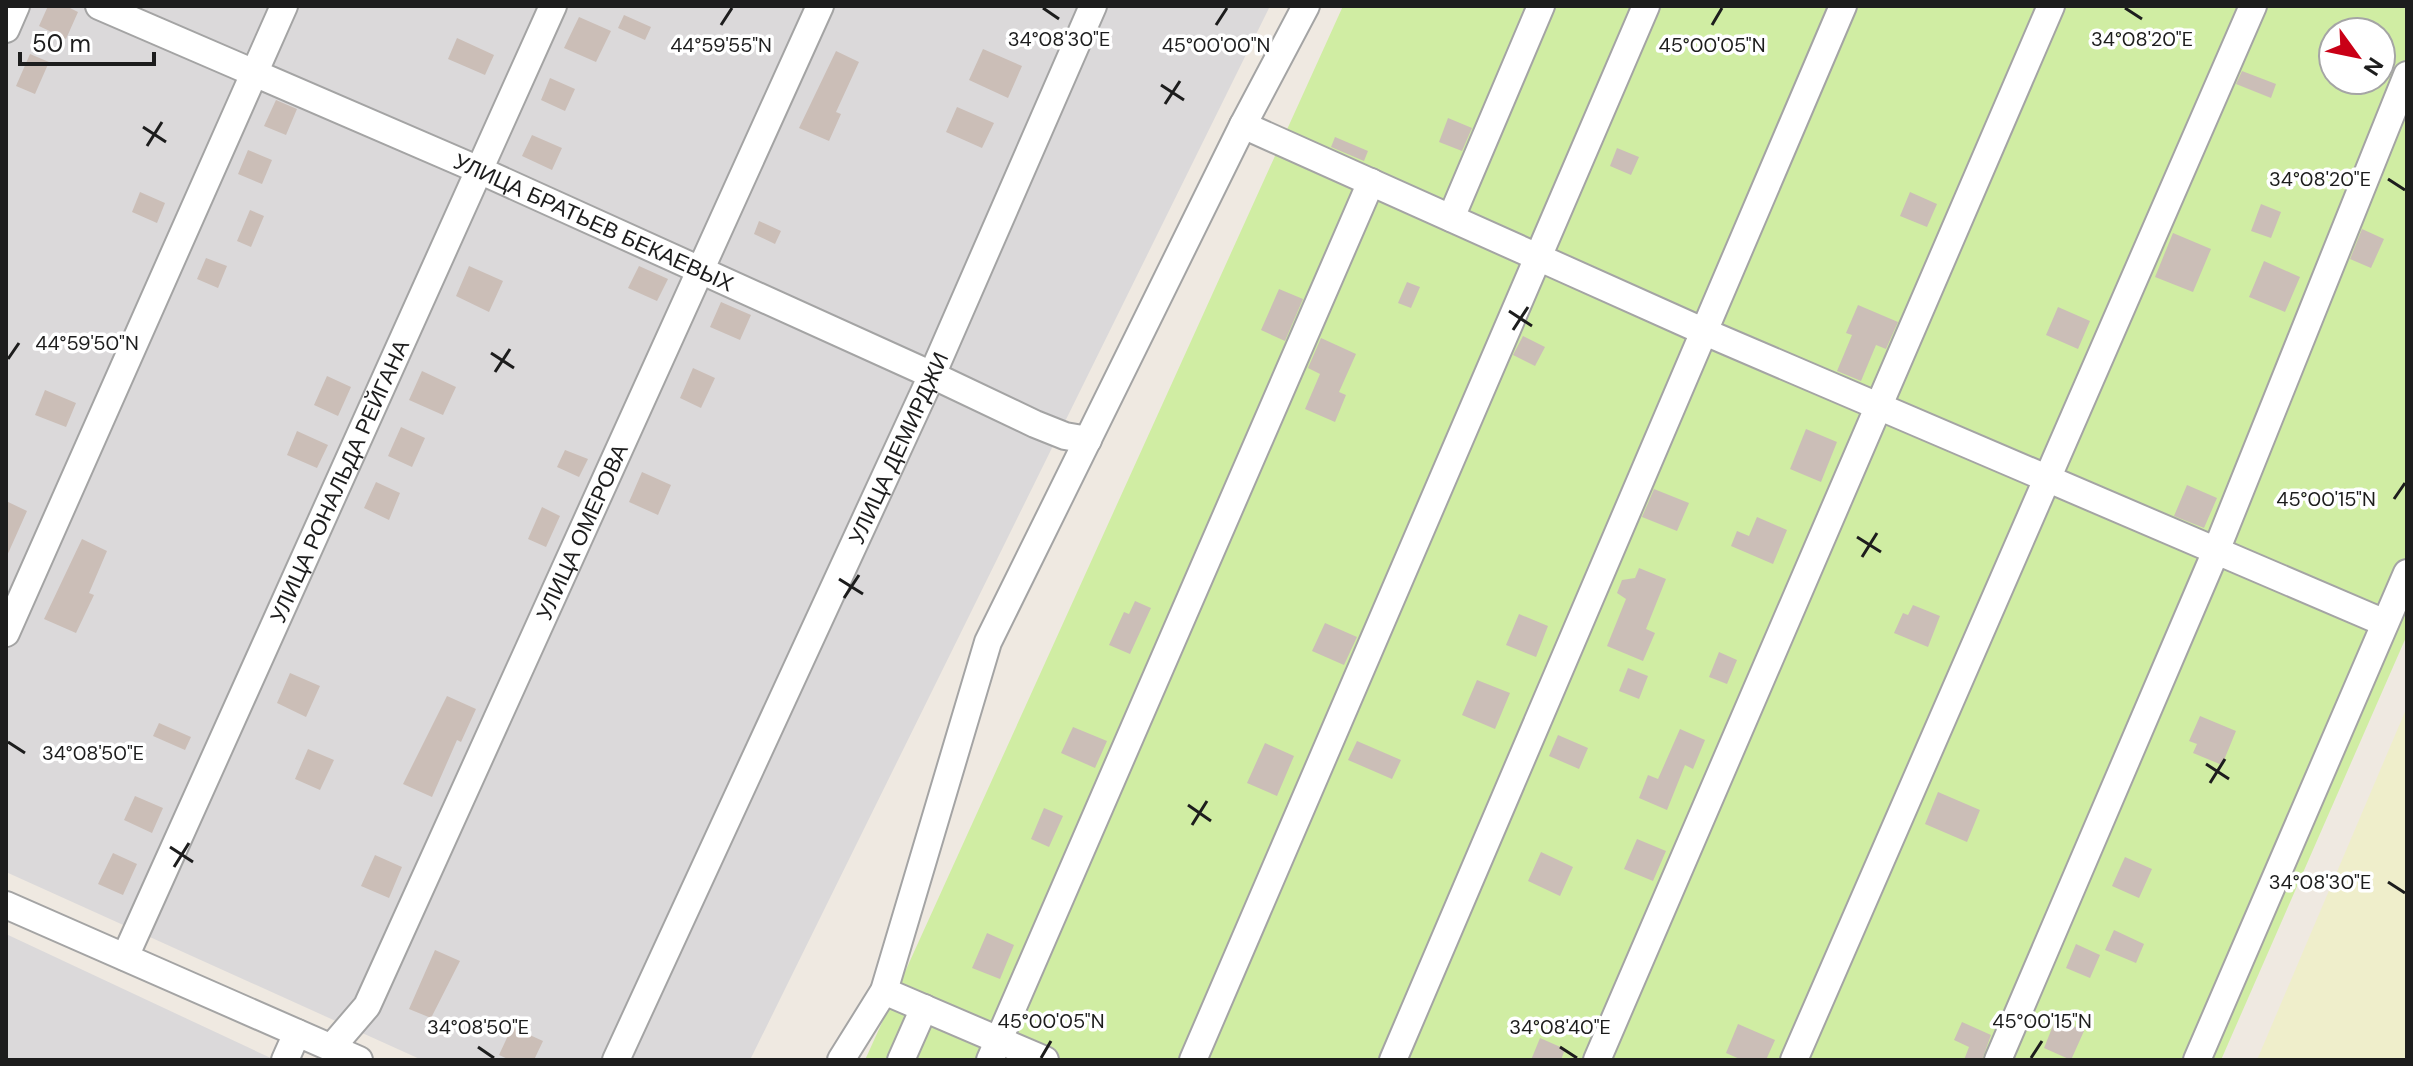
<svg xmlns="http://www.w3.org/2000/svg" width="2413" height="1066" font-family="'DM Sans',sans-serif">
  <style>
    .residential { fill: #dbd9da }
    .farmland { fill: #efeecb }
    .grass { fill: #d0eda3; fill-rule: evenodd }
    .building { fill: #cbbeb7 }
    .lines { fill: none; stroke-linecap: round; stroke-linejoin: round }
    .minor-casing { stroke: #a4a4a4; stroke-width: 30 }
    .minor { stroke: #fff; stroke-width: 26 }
    .ticks { fill: none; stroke: #1d1d1d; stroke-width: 3 }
    .labels { text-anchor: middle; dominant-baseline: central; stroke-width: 7; stroke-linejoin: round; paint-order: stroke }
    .street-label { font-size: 22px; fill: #1d1d1d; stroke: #fff }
    .ticks-label { font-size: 20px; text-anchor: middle; fill: #1d1d1d; stroke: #fff; stroke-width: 7; stroke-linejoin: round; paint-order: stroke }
  </style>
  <rect width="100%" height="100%" fill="#efe9e1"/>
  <path class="residential" d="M6 6H1270L750 1060H422L6 872Z
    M6 934 275 1060H6Z"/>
  <path class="farmland" d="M2407 707V1060H2257Z"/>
  <path class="grass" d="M1343 6H2407V635L2221 1060H865ZM2333 32H2381V80H2333Z"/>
  <path class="building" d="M48 6H66L78 12 66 39 39 26Z
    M624 15 651 27 645 40 618 28Z
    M579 17 611 31 596 62 564 48Z
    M457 38 494 55 485 75 448 59Z
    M983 49 1022 66 1008 98 969 80Z
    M836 51 859 62 836 112 841 114 829 141 799 128Z
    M30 54 49 62 35 94 16 86Z
    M2242 71 2276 84 2271 98 2236 84Z
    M550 78 575 89 565 111 541 100Z
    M276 100 297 109 286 135 264 126Z
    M957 107 994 123 982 148 946 132Z
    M1448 118 1472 128 1462 151 1439 142Z
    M532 135 562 148 552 170 522 156Z
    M1335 137 1368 151 1364 161 1331 147Z
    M1617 148 1639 157 1631 175 1610 166Z
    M248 150 272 160 262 184 238 174Z
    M140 192 165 203 157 223 132 212Z
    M1910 192 1937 204 1927 227 1900 216Z
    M2261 204 2281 212 2271 238 2251 231Z
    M250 210 264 216 251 247 237 241Z
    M759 221 781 231 775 244 754 234Z
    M2362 229 2384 239 2371 268 2350 259Z
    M2173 233 2211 249 2193 292 2155 277Z
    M206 258 227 266 218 288 197 279Z
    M2264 261 2300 277 2285 312 2249 297Z
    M469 266 503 281 489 312 456 296Z
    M639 266 668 279 657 301 628 288Z
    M1407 282 1420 287 1411 308 1398 303Z
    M1279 289 1303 299 1285 341 1261 330Z
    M721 302 751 315 740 340 710 327Z
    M1858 305 1898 322 1886 349 1876 345 1861 381 1837 371 1852 335 1846 333Z
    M2058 307 2090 321 2078 349 2046 335Z
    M1523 336 1545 347 1535 366 1513 355Z
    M1321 338 1356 354 1339 392 1346 395 1335 422 1305 409 1320 374 1308 368Z
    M693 368 715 378 701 408 680 398Z
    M422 371 456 387 443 415 409 400Z
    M327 376 351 387 338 416 314 405Z
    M45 390 76 403 66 427 35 415Z
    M401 427 425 438 412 467 388 456Z
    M1806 429 1837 442 1821 482 1790 469Z
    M297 431 328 445 317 468 287 455Z
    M565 450 588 459 579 477 557 467Z
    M642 472 671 485 658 515 629 502Z
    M376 482 400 493 389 520 364 508Z
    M2187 485 2217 498 2204 528 2174 516Z
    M1654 489 1689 503 1677 531 1642 517Z
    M6 501 27 511 6 558Z
    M542 507 560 516 546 547 528 539Z
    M1757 517 1787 530 1773 564 1731 546 1737 531 1749 536Z
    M82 539 107 551 89 593 94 595 76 633 44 619Z
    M1639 568 1666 579 1646 629 1655 633 1643 661 1607 646 1626 599 1617 593 1622 580 1635 578Z
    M1135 601 1151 608 1130 654 1109 645 1124 612 1129 614Z
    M1913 605 1940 616 1928 647 1894 633 1903 613 1908 615Z
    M1519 614 1548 626 1536 657 1506 645Z
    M1325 623 1357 637 1344 665 1312 651Z
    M1719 652 1737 660 1727 684 1709 677Z
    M1628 668 1648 676 1639 699 1619 691Z
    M290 673 320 686 306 717 277 703Z
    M1477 680 1510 693 1495 729 1462 715Z
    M447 696 476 709 461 742 457 740 432 797 403 784Z
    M2200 716 2236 731 2222 765 2193 753 2197 744 2189 741Z
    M159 723 191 737 185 750 153 736Z
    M1073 727 1107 741 1095 768 1061 753Z
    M1680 729 1705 740 1693 769 1685 765 1667 810 1639 798 1648 775 1658 779Z
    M1558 735 1588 748 1579 769 1549 756Z
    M1357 741 1401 760 1392 779 1348 760Z
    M1265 743 1294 756 1277 796 1247 783Z
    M308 749 334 760 320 790 295 779Z
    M1938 792 1980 810 1967 842 1925 824Z
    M135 796 163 808 152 833 124 820Z
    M1044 808 1063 816 1049 847 1031 839Z
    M1637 839 1666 851 1653 881 1624 869Z
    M1541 852 1573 867 1560 896 1528 881Z
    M113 853 137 864 123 895 98 884Z
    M375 855 402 867 389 898 361 886Z
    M2125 857 2152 869 2139 898 2112 886Z
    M2114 930 2144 944 2136 963 2105 950Z
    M987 933 1014 945 1000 979 972 968Z
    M2076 944 2100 955 2090 978 2066 968Z
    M435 950 460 961 431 1018 409 1009Z
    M2056 1018 2084 1031 2071 1060 2044 1048Z
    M1962 1022 1991 1035 1982 1060H1964L1969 1047 1954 1040Z
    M1738 1024 1775 1040 1766 1060H1742L1726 1053Z
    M512 1027 543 1041 534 1060H510L499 1055Z
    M1540 1038 1565 1049 1561 1060H1531Z"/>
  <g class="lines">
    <g class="minor-casing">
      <g id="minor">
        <path id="s1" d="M99 6 479 170 932 375 1035 424 1065 436 1088 440"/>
        <path d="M6 29 16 6"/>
        <path d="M1243 125 1705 332 2385 623"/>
        <path d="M1451 218 1541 6"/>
        <path d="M6 633 284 6"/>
        <path d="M6 905 359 1060"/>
        <path id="s2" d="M125 957 553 6"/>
        <path d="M884 991 1045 1060"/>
        <path id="s3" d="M331 1048 367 1006 820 6"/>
        <path d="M285 1060 297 1033"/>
        <path id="s4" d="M616 1060 932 375 1093 6"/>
        <path d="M841 1060 884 991 988 642 1243 125 1306 6"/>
        <path d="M901 1060 924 1008"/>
        <path d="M990 1060 1371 182"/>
        <path d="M1193 1060 1646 6"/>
        <path d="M1393 1060 1843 6"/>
        <path d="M1597 1060 2051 6"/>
        <path d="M1794 1060 2253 6"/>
        <path d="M1998 1060 2216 551 2407 75"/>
        <path d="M2197 1060 2407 573"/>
      </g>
    </g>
    <use href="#minor" class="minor"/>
  </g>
  <path class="ticks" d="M1043 8 1059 19M2125 8 2142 19M721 25 732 8M1216 25 1227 8M1712 25 1722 8M1161 85 1184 100M1165 104 1180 81M143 127 166 142M147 146 162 122M2388 179 2405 190M1509 311 1532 326M1513 330 1528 307M491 353 514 368M8 359 19 343M495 372 510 349M2394 499 2405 483M1857 537 1881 552M1862 557 1877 533M839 579 863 594M844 598 859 575M8 742 25 753M2206 764 2229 779M2210 783 2225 759M1188 805 1211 821M1192 825 1207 801M170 847 193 862M174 867 189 843M2388 882 2405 893M478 1047 494 1058M1560 1047 1577 1058M1041 1058 1051 1041M2031 1058 2042 1041"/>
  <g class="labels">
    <g class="street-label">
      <text stroke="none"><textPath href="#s1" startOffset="540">УЛИЦА БРАТЬЕВ БЕКАЕВЫХ</textPath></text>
      <text stroke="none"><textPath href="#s4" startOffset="674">УЛИЦА ДЕМИРДЖИ</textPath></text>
      <text stroke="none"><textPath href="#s2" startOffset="522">УЛИЦА РОНАЛЬДА РЕЙГАНА</textPath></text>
      <text stroke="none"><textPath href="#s3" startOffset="576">УЛИЦА ОМЕРОВА</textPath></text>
    </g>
  </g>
  <g class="ticks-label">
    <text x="1059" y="46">34°08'30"E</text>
    <text x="2142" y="46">34°08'20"E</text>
    <text x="721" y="52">44°59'55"N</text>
    <text x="1216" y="52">45°00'00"N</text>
    <text x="1712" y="52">45°00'05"N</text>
    <text x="2320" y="186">34°08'20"E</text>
    <text x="87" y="350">44°59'50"N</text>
    <text x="2326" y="506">45°00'15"N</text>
    <text x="93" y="760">34°08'50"E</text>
    <text x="2320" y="889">34°08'30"E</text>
    <text x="1051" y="1028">45°00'05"N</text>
    <text x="2042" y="1028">45°00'15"N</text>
    <text x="478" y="1034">34°08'50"E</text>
    <text x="1560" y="1034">34°08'40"E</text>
  </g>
  <rect width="2413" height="1066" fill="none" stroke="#1d1d1d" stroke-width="16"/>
  <g transform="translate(2357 56) rotate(123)"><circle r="38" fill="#ffffff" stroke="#a5a5a5" stroke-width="2"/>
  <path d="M0-6L14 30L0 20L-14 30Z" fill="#c90016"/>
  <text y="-12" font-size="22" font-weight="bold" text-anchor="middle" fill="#1d1d1d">N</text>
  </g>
  <path d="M20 52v12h134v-12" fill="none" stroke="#1d1d1d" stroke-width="4"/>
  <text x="32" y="52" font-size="24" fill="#1d1d1d" stroke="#ffffff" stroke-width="6" paint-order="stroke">50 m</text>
</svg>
